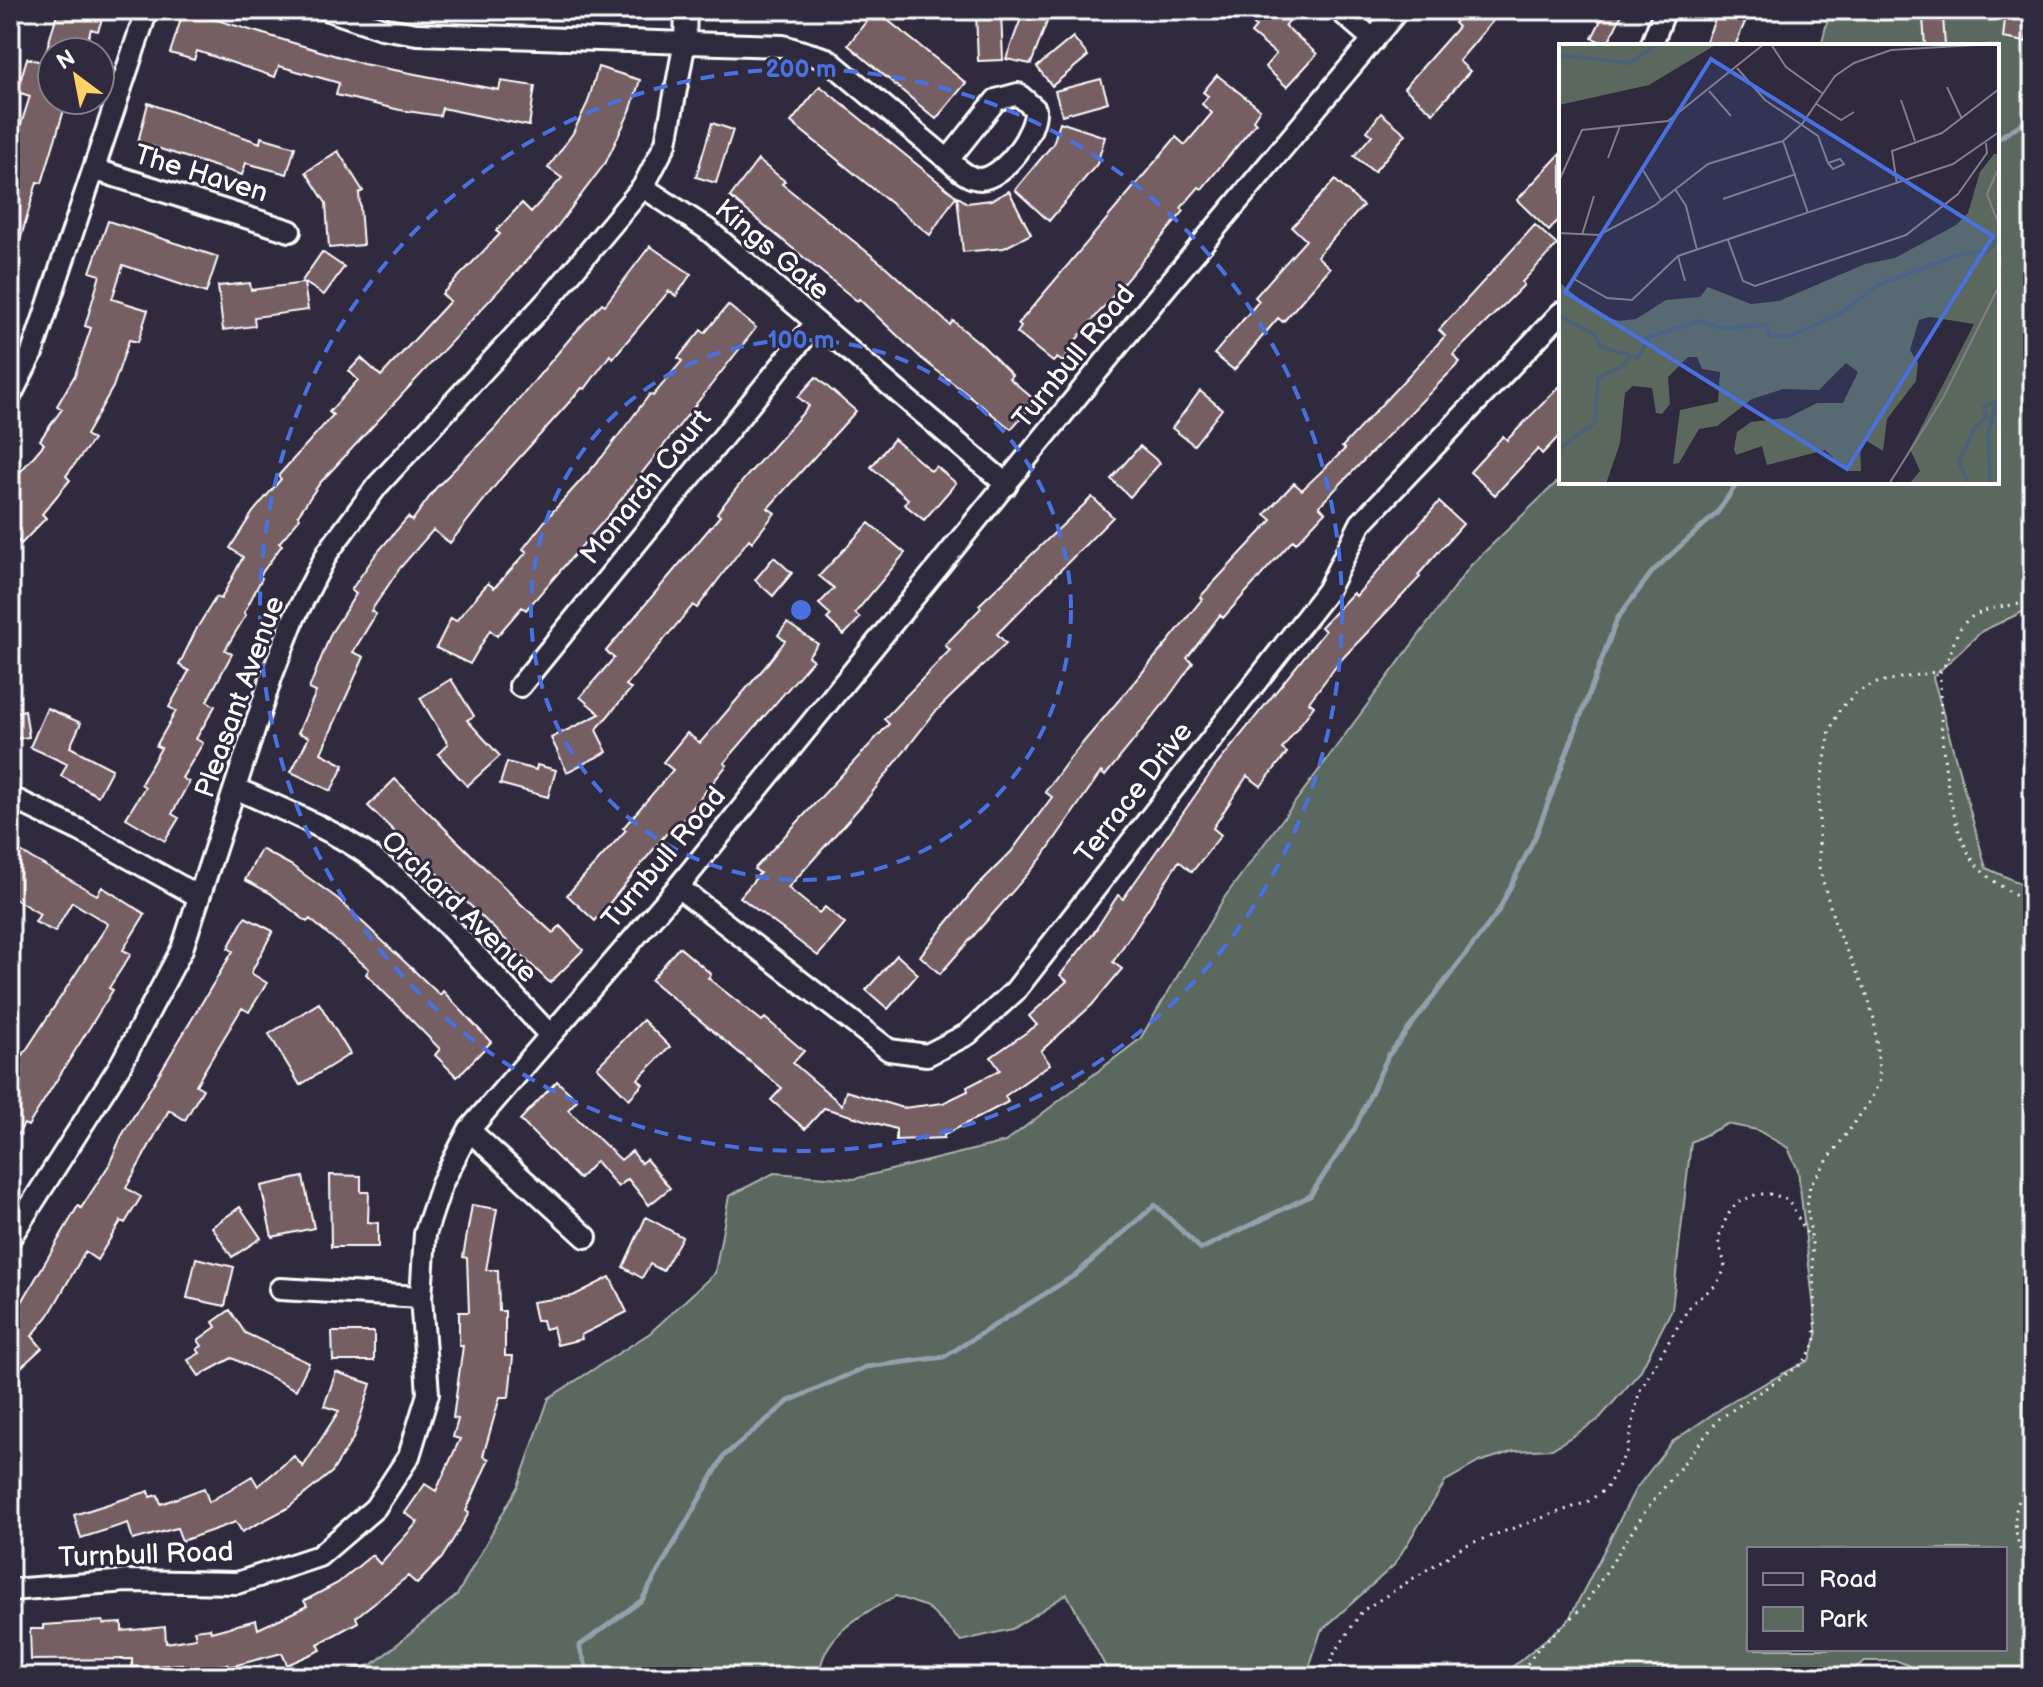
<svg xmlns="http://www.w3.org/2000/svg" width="2043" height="1687" font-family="'Balsamiq Sans',sans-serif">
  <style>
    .green { fill: #5a685e; stroke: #acb4ae; stroke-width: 2; fill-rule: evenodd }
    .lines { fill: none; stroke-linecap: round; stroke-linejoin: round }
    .stream { stroke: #93a1ad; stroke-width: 5 }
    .building { fill: #755f62; stroke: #fff; stroke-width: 2 }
    .minor-casing { stroke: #fff; stroke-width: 26 }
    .path { stroke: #fff; stroke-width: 3; stroke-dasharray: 2 6; stroke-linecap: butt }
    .minor { stroke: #2f2a3d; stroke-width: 20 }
    .ring { fill: none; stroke: #4a71e0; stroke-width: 4; stroke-dasharray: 14 10 }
    .labels { text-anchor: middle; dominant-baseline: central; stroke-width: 6; stroke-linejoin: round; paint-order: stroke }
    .street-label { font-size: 28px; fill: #fff; stroke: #2f2a3d }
    .inset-river { fill: none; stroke: #4b6276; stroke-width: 4 }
    .inset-road { fill: none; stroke: #827f8b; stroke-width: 2 }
    .view { fill: #4a71e0; fill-opacity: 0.15; stroke: #4a71e0; stroke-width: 4 }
    .inset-edge { fill: none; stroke: #fff; stroke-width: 4 }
    .centre { fill: #4a71e0; stroke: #2f2a3d; stroke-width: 4 }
    .ring-label { font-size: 24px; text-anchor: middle; font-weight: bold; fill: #4a71e0; stroke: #2f2a3d; stroke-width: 6; stroke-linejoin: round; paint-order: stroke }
  </style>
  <rect width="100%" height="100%" fill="#2f2a3d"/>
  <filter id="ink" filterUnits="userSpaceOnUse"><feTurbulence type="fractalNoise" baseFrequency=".0125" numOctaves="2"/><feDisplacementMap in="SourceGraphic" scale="16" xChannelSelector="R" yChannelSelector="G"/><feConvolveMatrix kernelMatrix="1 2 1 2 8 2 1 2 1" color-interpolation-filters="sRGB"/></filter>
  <g filter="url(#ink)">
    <path class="green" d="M1830 10H2033V607L1982 631 1933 677 1986 868 2033 889V1677H1935L1898 1661H1865L1842 1677H1500L1568 1621 1635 1490 1672 1442 1735 1399 1809 1360 1817 1335 1798 1170 1788 1148 1757 1130 1727 1124 1691 1142 1672 1309 1640 1372 1598 1420 1552 1449 1514 1451 1479 1462 1446 1481 1394 1565 1321 1631 1306 1677H1111L1067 1594 1012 1629 961 1641 927 1607 896 1596C861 1615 822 1634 819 1677H324L372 1665 457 1595 518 1486 549 1398 650 1333 715 1273 729 1196 774 1173 854 1179 1005 1142 1140 1039 1224 898 1471 565 1561 478V482H1997V46H1821ZM1749 1549H2005V1649H1749Z"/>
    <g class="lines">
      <path class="stream" d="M1997 139 2033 117
        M590 1677 579 1646 642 1600 724 1456 789 1401 866 1367 944 1357 1075 1275 1155 1205 1201 1249 1310 1196 1355 1128 1388 1056 1498 912 1536 835 1617 619 1653 571 1717 513 1738 482"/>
    </g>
    <path class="building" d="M58 10H105L98 31 91 29 84 52H46Z
      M184 10 363 64 499 90 501 81 535 86 529 126 442 108 440 116 400 110 336 95 339 83 279 66 275 77 197 51 194 60 170 53Z
      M875 10 966 83 936 119 848 45Z
      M1024 10 1048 19 1031 64 1006 59Z
      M1239 10H1275L1289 21 1285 26 1317 54 1287 87 1265 67 1276 54 1251 33 1256 27Z
      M1465 10H1502L1459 61 1470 71 1433 113 1404 88 1458 27 1454 23Z
      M1606 10H1624L1607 45 1592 38Z
      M1719 10H1750L1735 46H1704Z
      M2006 10H2030L2026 42 2003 38Z
      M1001 12 1003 60 978 61 976 13Z
      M1943 17 1945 46H1925L1923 18Z
      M1073 37 1088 56 1052 86 1037 67Z
      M27 58 52 65V100H67L42 183 37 182 13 265 10 264V142L15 143 30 96 17 92Z
      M598 67 640 80 631 109 606 162 553 232 320 483 298 515 300 518 279 543 282 545 259 577 262 578 244 613 246 615 225 650 232 654 207 701 215 706 196 739 203 743 182 778 189 782 172 814 179 818 165 841 126 818 145 787 141 784 161 748 156 746 176 711 169 707 189 671 179 665 197 628 216 597 221 599 243 557 230 548 253 512 281 479 278 476 333 415 329 412 358 380 349 371 361 358 381 376 450 301 442 294 500 234 496 231 522 203 531 212 562 178 548 168 573 133 588 102Z
      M1217 75 1260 109 1253 120 1256 123 1202 189 1199 187 1181 208 1184 211 1076 340 1063 362 1057 358 1053 362 1017 333 1021 327 1018 324 1176 137 1185 145 1212 113 1202 104 1208 96 1203 92Z
      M1101 79 1108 102 1062 115 1055 91Z
      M820 86 956 196 930 235 791 122Z
      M148 103 260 143 261 137 295 147 287 174 246 163 242 175 138 142Z
      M1381 113 1406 134 1374 172 1354 156 1372 135 1367 131Z
      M1060 122 1105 137 1097 164 1049 221 1015 190 1053 144Z
      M712 123 733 130 716 183 696 177Z
      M338 151 363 191 359 193 363 245 329 248 326 203 306 172Z
      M1561 153V217L1549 231 1517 200Z
      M758 160 785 181 782 184 886 267 950 325 953 321 982 345 1012 375 1009 378 1036 401 1011 429 921 358 859 299 857 301 730 197Z
      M1335 180 1363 206 1317 256 1330 268 1283 322 1278 318 1234 370 1214 354 1259 301 1255 297 1306 240 1292 227Z
      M1009 191 1031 234 1004 248 963 252 957 196 967 203 991 200Z
      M108 221 218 257 206 293 123 265 112 299 148 310 138 342 129 340 113 387 86 435 93 440 66 476 70 480 42 514 46 518 21 544 10 533V493L20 482 15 478 44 444 40 440 62 409 57 406 75 375 91 328 85 326 100 275 90 272Z
      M1535 225 1557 245 1522 282 1524 285 1453 355 1460 362 1319 506 1325 512 1296 543 1293 540 1223 618 1220 615 1187 658 1193 663 1165 702 1105 776 1101 772 1041 859 940 974 920 956 976 887 1011 852 1052 797 1045 792 1070 758 1167 643 1202 599 1200 597 1272 520 1265 514 1294 483 1302 490 1345 449 1342 447 1445 336 1439 330Z
      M650 246 691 274 676 296 669 291 613 358 610 355 585 389 582 388 503 476 450 543 433 530 400 568 371 611 376 614 353 652 364 657 321 753 344 765 331 791 291 772 309 737 298 733 316 692 309 689 331 633 356 594 351 590 376 554 408 517 412 521 436 488 495 428 572 336 602 303 605 305Z
      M322 252 344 267 324 295 302 281Z
      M250 283 251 290 304 283 308 310 254 317 255 326 223 330 218 286Z
      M728 305 756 328 608 516 526 610 522 607 497 636 490 630 470 664 436 648 451 618 456 621 488 583 494 588 527 552 523 549 548 517 602 457 650 394 653 396 682 361 678 358 701 330 705 333Z
      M816 377 856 411 768 508 775 513 752 542 749 539 697 608 693 605 626 685 631 689 596 730 607 752 567 772 551 738 600 714 580 697 614 658 606 651 720 516 717 513 745 478 809 406 798 397Z
      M1561 385V434L1542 454 1538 449 1495 495 1470 472 1503 436 1507 440Z
      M1200 391 1222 409 1194 445 1172 428Z
      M894 439 931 471 936 466 956 483 924 520 904 504 908 499 871 467Z
      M1140 446 1160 463 1130 497 1111 479Z
      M1092 497 1113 517 997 634 1006 643 936 711 867 799 788 888 819 913 825 907 845 924 818 956 740 897 760 873 754 869 889 724 884 719 950 650 945 645 981 608 979 605Z
      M1439 502 1463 524 1418 575 1420 577 1341 660 1309 702 1314 706 1282 749 1287 753 1261 786 1247 776 1213 828 1221 835 1192 872 1179 861 1113 962 1122 969 1092 1005 1041 1051 1050 1064 1005 1096 1008 1102 944 1135V1138L896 1140V1129L824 1108 805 1129 771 1100 782 1088 651 980 679 947 711 974 708 978 762 1021 765 1018 804 1051 793 1063 842 1105 846 1091 903 1108 943 1103 968 1091 967 1087 1000 1070 991 1057 1037 1025 1029 1016 1067 981 1060 975 1093 934 1118 895 1123 899 1215 767 1325 631 1321 627 1353 593 1356 596Z
      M869 523 905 553 855 613 860 618 844 635 827 619 831 615 819 604 834 588 819 576Z
      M774 557 792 573 773 596 755 580Z
      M787 623 818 644 808 656 813 660 724 763 727 765 678 826 675 823 595 921 567 895 626 830 623 828 673 770 663 762 687 733 700 743 764 668 785 641 778 635Z
      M451 679 474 716 467 720 500 756 467 786 438 754 448 744 420 698Z
      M47 708 81 723 70 747 112 769 98 796 61 776 67 764 30 747Z
      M25 710 29 737 10 740V713Z
      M507 762 536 770 537 765 556 770 548 797 500 784Z
      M395 779 522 905 553 933 560 926 583 950 550 983 368 806Z
      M10 846 97 895 102 887 145 914 123 950 131 954 109 988 113 990 28 1126 24 1124 10 1147V1075L108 924 72 902 55 932 35 922 40 914 10 896Z
      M261 849 291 865 338 899 440 995 443 991 491 1042 457 1077 435 1055 440 1049 366 974 369 969 310 919 307 922 270 893 245 880Z
      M245 917 273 931 251 973 267 983 249 1012 242 1008 222 1041 196 1085 203 1089 185 1120 169 1110 126 1188 141 1197 125 1223 121 1221 97 1260 85 1252 49 1315 32 1336 42 1348 19 1369 10 1360V1315L19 1307 78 1206 81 1208 109 1165 121 1137 233 951 228 948Z
      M897 955 918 974 888 1009 866 990Z
      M319 1003 350 1054 300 1085 269 1034Z
      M643 1020 670 1047 638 1079 643 1084 629 1099 597 1067Z
      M557 1081 577 1100 568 1110 621 1160 632 1151 641 1163 646 1159 670 1188 649 1205 628 1179 618 1187 596 1161 579 1179 520 1120Z
      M330 1175 361 1176V1192H369L368 1222 378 1223V1247H331Z
      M303 1177 314 1228 272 1237 261 1186Z
      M472 1205 497 1209 486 1270H498L499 1311H505V1356H513L509 1397H500L483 1456 489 1459 466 1511 469 1513 442 1558 417 1584 408 1576 356 1617 358 1622 318 1644 321 1650 287 1665 282 1653 229 1667 228 1664 183 1671 182 1664 132 1668V1659L31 1660 30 1629H43V1625L103 1621V1624L122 1623V1631L165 1627 166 1643 196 1638 194 1630 210 1628 211 1632 256 1620 258 1629 307 1606 304 1601 338 1583 372 1555 380 1564 418 1522 405 1513 425 1484 436 1491 460 1439 453 1437 458 1419 453 1418 463 1346H459V1312H469L467 1258 463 1257Z
      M240 1207 261 1238 232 1257 212 1227Z
      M646 1217 682 1237 663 1271 650 1264 642 1278 623 1267Z
      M196 1258 234 1267 225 1306 187 1298Z
      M610 1277 627 1312 581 1335 582 1339 557 1345 553 1327 544 1329 542 1320 536 1321 532 1302 573 1296Z
      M230 1310 245 1333 309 1363 296 1390 232 1358 199 1376 188 1360 200 1353 197 1349 202 1346 198 1340 216 1327 213 1322Z
      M332 1332H374V1361H333Z
      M336 1372 371 1384 354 1437 332 1472 288 1508 242 1532 236 1522 182 1541 177 1528 133 1540 128 1523 81 1538 74 1515 149 1491 150 1497 158 1495 161 1504 204 1488 209 1502 252 1476 258 1486 294 1456 303 1467 339 1411 324 1406Z"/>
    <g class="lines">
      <g class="minor-casing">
        <path id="minor" d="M328 10 381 28 417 34 783 46 827 59 948 160 996 100 1018 94 1035 109C1037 131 1005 178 980 179 967 179 957 167 948 160
          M1339 10 1374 40
          M1651 46 1665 10
          M96 170 290 231
          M643 187 707 229 1007 485
          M10 397 32 353 147 10
          M520 686 816 323
          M237 789C274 806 313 821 348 842 418 883 492 975 549 1034
          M10 797 81 831 198 896
          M678 887 889 1050 927 1055 968 1034 1015 991 1327 591 1361 523 1561 313
          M469 1130 586 1237
          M10 1238 121 1064 182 949 272 675 294 618 328 552 377 486 557 290 643 187 666 143 685 41 686 10
          M280 1289 421 1297
          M10 1590 127 1581 237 1583 319 1556 375 1508 409 1456 428 1394 421 1297 425 1234 442 1183 469 1130 678 887 1156 299 1398 10"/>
      </g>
      <path class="path" d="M1940 671C1940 722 1943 835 1983 872 1997 885 2017 896 2033 907
        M2033 1482C2000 1509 2021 1552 2033 1585
        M1325 1677 1334 1654 1362 1611 1466 1545 1587 1502 1606 1489 1627 1451 1639 1392 1691 1304 1715 1286 1722 1275 1725 1265 1718 1240 1727 1216 1737 1203 1757 1194H1772L1788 1200 1810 1239
        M1518 1677 1539 1647 1584 1606 1646 1510 1719 1419 1803 1363 1816 1343 1812 1242 1807 1207 1810 1185 1870 1101 1880 1080 1874 1019 1866 991 1837 931 1819 867V794L1830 730 1840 709 1857 692 1879 682 1940 671C1949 662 1951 649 1956 637 1967 606 2005 607 2033 602
        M1872 1677C1892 1664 1911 1669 1932 1677"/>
      <use href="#minor" class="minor"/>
    </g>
  </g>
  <g class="ring">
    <circle cx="801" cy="610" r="270"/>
    <circle cx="801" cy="610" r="541"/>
  </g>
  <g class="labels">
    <g class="street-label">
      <text transform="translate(201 174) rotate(17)">The Haven</text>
      <text transform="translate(772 250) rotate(40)">Kings Gate</text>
      <text transform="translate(1074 357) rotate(-51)">Turnbull Road</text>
      <text transform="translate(646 487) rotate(-51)">Monarch Court</text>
      <text transform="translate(240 697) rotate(-70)">Pleasant Avenue</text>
      <text transform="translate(1134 793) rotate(-52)">Terrace Drive</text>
      <text transform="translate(664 858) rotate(-50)">Turnbull Road</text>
      <text transform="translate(459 907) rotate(44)">Orchard Avenue</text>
      <text transform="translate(146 1555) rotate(-2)">Turnbull Road</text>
    </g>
  </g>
  <g transform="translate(1559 44)">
    <rect width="440" height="440" fill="#2f2a3d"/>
    <path d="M0 0H158L90 41 0 61ZM435 110H440V440H350L361 427 351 405 415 280 371 273 360 276 351 306 359 319 357 337 328 375 324 407 306 396 301 401 302 427H288L266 406 208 421 203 402 177 411 175 405 178 388 192 378 228 374 258 359H284L299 328 287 319 260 346 224 345 193 355 158 382 140 385 120 419 114 420 121 366 159 358 161 328 143 325 138 313H129L109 333 111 360 103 370 97 369 93 344 74 342 66 349 61 399 47 440H0V238L38 270 60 277 77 275 107 256 141 253 149 243 192 260 220 257 306 220 336 214 397 181 409 169 421 128Z" fill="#5a685e"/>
    <path class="inset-river" d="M0 11 71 19 98 0M0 272 36 291 41 302 79 314 90 293 140 277 165 284 207 281 210 291 229 293 280 270 321 240 402 210 429 207 440 193M0 405 36 378 39 334 64 322 70 313M410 440 400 418 415 385 427 373 425 363 440 355M431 440 429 390 436 362"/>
    <path class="inset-road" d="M212 0 227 23 263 49M178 24 206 56 259 92 269 119 281 115 285 120 274 125 269 119M388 43 403 75M150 47 172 72M342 56 356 97M256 59 282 76 295 68M224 97 249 169M49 114 61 82M440 123 428 150 440 182M84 126 102 156M0 137 23 86 109 77 205 0M338 140 333 107 383 89 440 45M116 145 127 162 138 206M164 155 237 130M0 189 40 191 95 162 149 120 224 97 243 80 276 32 295 19 332 6 434 0M23 191 35 152M169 196 184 237 196 242 347 191 399 150 428 109 427 99M119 212 126 237M15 235 48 254 73 256 119 212 394 120 440 88M330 440 384 354 440 242"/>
    <path class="view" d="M152 15 434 192 288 425 6 248Z"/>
    <rect width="440" height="440" class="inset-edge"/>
  </g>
  <circle cx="801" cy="610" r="12" class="centre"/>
  <g class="ring-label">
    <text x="801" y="77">200 m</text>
    <text x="801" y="348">100 m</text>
  </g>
  <rect width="2043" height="1687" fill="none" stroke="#2f2a3d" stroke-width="40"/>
  <rect x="20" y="20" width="2003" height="1647" fill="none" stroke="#fff" stroke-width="3" filter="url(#ink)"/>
  <rect x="1747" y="1547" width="260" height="104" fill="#2f2a3d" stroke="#827f8b" stroke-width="2"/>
  <rect x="1763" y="1573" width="40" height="12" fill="#2f2a3d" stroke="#827f8b" stroke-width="2"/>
  <text x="1819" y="1587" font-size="24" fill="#ffffff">Road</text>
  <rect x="1763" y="1607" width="40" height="24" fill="#5a685e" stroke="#827f8b" stroke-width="2"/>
  <text x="1819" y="1627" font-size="24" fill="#ffffff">Park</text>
  <g transform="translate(76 76) rotate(328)"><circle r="38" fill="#2f2a3d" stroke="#827f8b" stroke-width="2"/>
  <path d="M0-6L14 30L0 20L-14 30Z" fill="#ffd166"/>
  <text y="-12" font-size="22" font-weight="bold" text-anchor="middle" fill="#ffffff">N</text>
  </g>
</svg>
